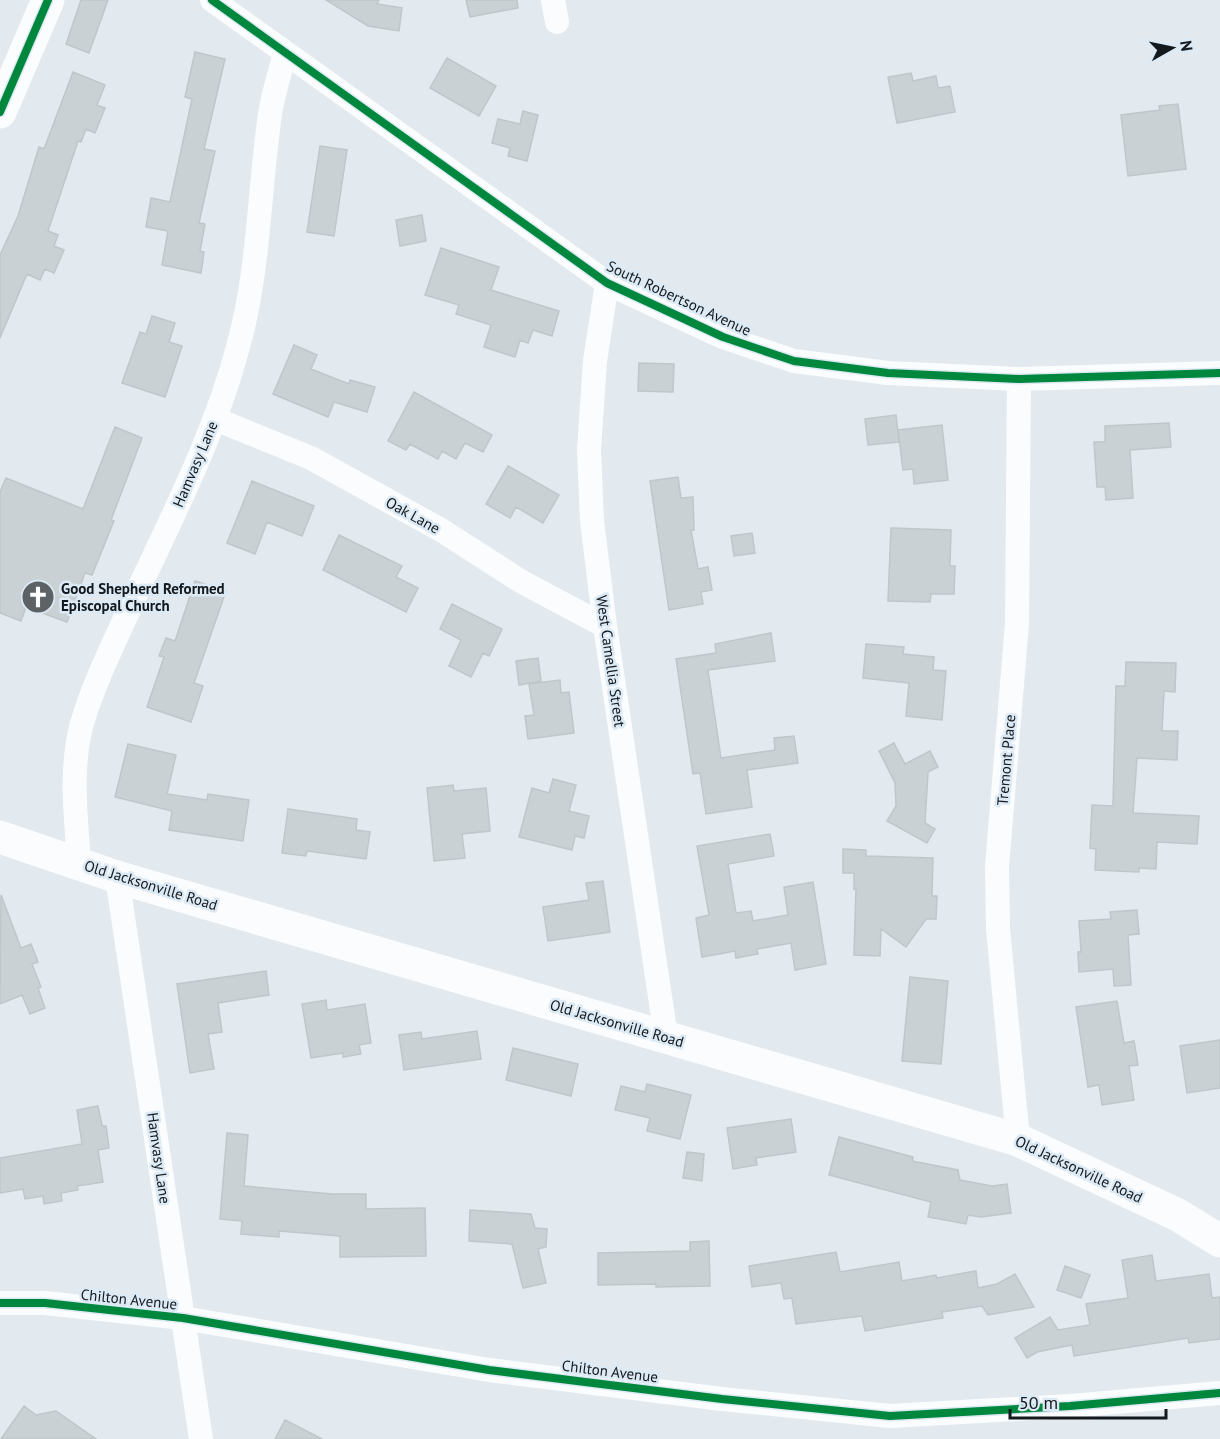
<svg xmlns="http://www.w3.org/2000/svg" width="1220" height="1439" font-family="'PT Sans',sans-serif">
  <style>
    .building { fill: #cad1d4; stroke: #c0c6ca; stroke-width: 1.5 }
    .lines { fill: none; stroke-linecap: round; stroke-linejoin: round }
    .street { stroke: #fbfcfd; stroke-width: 24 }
    .secondary { stroke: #fbfcfd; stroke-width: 33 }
    .cycleway-casing { stroke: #dceaf5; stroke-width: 11 }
    .cycleway { stroke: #00873e; stroke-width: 8 }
    .labels { text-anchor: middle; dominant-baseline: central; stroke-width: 5; stroke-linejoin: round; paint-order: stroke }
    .street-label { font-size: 15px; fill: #14191d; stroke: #dceaf5 }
    .poi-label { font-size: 15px; font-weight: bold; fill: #14191d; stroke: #dceaf5; text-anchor: start }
  </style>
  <rect width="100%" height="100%" fill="#e2e9ef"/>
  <path class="building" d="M81 0H108L89 53 66 44Z
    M326 0H379L377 4 402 8 399 31 368 26Z
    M466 0H517L518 8 470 17Z
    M195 52 225 59 204 149 215 151 199 223 205 224 200 251 204 252 201 273 162 265 168 231 146 227 151 198 170 202 192 99 185 97Z
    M447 58 496 86 479 116 430 88Z
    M73 72 105 85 97 105 105 108 95 133 86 129 81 142 78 141 48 231 58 235 54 246 64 250 54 273 45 269 40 280 27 274 0 338V255L18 216 39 147 44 149Z
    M911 73 913 81 936 76 938 88 950 86 955 112 897 123 888 77Z
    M1178 104 1186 169 1128 176 1121 115 1160 110 1159 106Z
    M523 111 538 115 527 161 508 156 510 148 492 143 498 119 520 124Z
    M320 146 347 150 334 236 307 232Z
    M422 215 426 241 400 246 396 220Z
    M441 248 499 267 491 290 559 311 552 336 533 330 528 343 520 340 515 357 484 347 491 325 456 314 459 305 425 295Z
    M152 316 175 323 169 342 182 346 165 397 122 383 140 332 146 334Z
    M294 345 317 355 311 369 349 384 350 380 375 387 367 412 334 402 328 417 273 394Z
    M639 363 674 364 673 392 638 391Z
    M414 392 492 435 483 452 465 443 456 459 442 451 438 459 410 444 406 450 388 441Z
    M896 415 899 442 868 445 865 419Z
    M1169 423 1171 447 1130 450 1133 498 1106 500 1105 487H1097L1094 442H1105V426Z
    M942 425 948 480 914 484 913 469 903 470 898 430Z
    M115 427 142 438 111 520 114 521 92 575 85 573 67 622 26 607 21 621 0 613V492L6 478 83 509Z
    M508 466 559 495 543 523 516 507 510 518 486 504Z
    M678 477 681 498 693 497 694 530H691L698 569 708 567 712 590 701 592 703 604 669 610 650 481Z
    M252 481 314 506 302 536 267 522 255 554 227 543Z
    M891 528 951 530 950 566H955L954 594H931L930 602 888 601Z
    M752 533 755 553 734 556 731 536Z
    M339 535 402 566 396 577 418 588 406 612 323 570Z
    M195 581 226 591 194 683 203 686 191 722 147 707 164 657 159 656 166 638 175 641Z
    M452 604 502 629 489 656 483 653 471 677 449 666 461 640 440 629Z
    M771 633 775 661 708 670 721 758 775 750 774 738 794 736 798 763 747 770 752 807 706 814 700 773 693 774 676 659 716 653 715 644Z
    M866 644 904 647 903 654 934 657 933 670 946 671 942 720 906 716 909 683 863 678Z
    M538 658 541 681 519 685 516 661Z
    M1126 662 1176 663 1175 692 1164 691 1162 731H1178L1177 760 1137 758 1133 813 1199 816 1197 844 1157 842 1156 869 1139 868V872L1095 870 1096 849 1090 848 1092 805 1113 806 1116 686H1125Z
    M560 680 561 693 569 692 574 733 528 739 525 716 534 715 529 684Z
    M894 743 905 764 930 751 938 767 928 772 925 823 935 829 927 843 887 821 896 806 895 783 879 751Z
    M128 744 176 755 167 794 207 800 208 794 249 800 243 841 169 830 172 811 115 797Z
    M553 779 576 785 569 811 589 816 584 838 575 836 572 850 519 837 532 788 549 793Z
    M453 785 454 791 486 788 490 831 462 834 465 858 434 861 427 788Z
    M288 809 357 819 356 830 370 832 366 859 307 851 306 856 282 853Z
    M770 834 774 856 728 864 736 913 751 911 753 921 788 915 784 887 813 882 826 964 795 970 791 943 757 949 758 954 736 958 735 951 702 957 696 918 709 915 697 846Z
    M843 849 866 850V856L933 858 932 896H937L936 919H926L906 947 881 929 880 956 854 955 856 889H854V873H843Z
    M603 881 610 932 548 941 543 907 589 900 586 883Z
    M1 895 21 948 31 944 38 962 32 964 41 987 38 988 45 1008 30 1014 22 995 0 1004Z
    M1137 910 1139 934 1128 935 1131 985 1114 986 1113 969 1079 972 1078 952H1081L1079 921 1111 919 1110 912Z
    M266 971 269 995 218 1003 222 1032 208 1034 214 1069 190 1073 177 984Z
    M910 977 948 981 941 1064 902 1061Z
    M326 1000 327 1010 365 1004 371 1043 359 1045 361 1054 343 1057V1053L311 1058 302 1004Z
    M1117 1001 1124 1043 1134 1041 1138 1065 1129 1066 1134 1100 1102 1105 1099 1085 1088 1087 1076 1007Z
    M477 1031 481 1059 404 1070 399 1035 421 1032 422 1039Z
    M1220 1040V1088L1187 1093 1180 1046Z
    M513 1048 578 1064 571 1096 506 1080Z
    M647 1084 691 1095 680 1139 647 1131 650 1118 615 1110 621 1086 645 1092Z
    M98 1106 102 1126H106L109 1148 98 1150 103 1182 77 1186 78 1190 61 1193 62 1201 44 1204 43 1196 25 1199 23 1189 0 1193V1158L82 1144 77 1110Z
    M791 1119 796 1152 756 1158 757 1165 733 1169 727 1128Z
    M227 1133 248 1135 244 1186 332 1194H366V1209L425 1208 426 1256 340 1257V1236L279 1231V1237L241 1234 242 1221 220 1219Z
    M839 1137 913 1157 912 1161 958 1170 960 1180 992 1186 1007 1184 1011 1213 981 1217 968 1215 966 1224 928 1217 931 1202 829 1175Z
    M687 1152 704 1154 702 1181 683 1178Z
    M470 1210 531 1214 535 1228 547 1229 546 1247 538 1249 546 1283 523 1288 512 1244 469 1241Z
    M709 1241 710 1286 656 1287V1284L598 1285V1253L690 1251V1242Z
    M836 1252 840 1272 899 1262 902 1281 936 1275 937 1278 976 1271 978 1288 997 1284 1015 1274 1034 1307 988 1315 982 1306 942 1312 943 1318 865 1331 862 1316 796 1324 792 1298 784 1299 781 1283 752 1287 749 1266Z
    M1152 1255 1156 1281 1209 1274 1212 1298 1220 1297V1339L1189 1343 1188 1338 1074 1356 1072 1345 1037 1352 1027 1358 1015 1338 1050 1317 1058 1330 1090 1325 1086 1304 1128 1298 1122 1260Z
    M1065 1266 1090 1275 1081 1298 1057 1290Z
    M24 1406 36 1415 56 1411 96 1439H1Z
    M285 1420 322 1439H275Z"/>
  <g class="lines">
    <path class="street" d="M212 0 607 283 723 337 794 361 888 373 1019 379 1220 373
      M553 0 557 22
      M607 283 595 361 589 450 592 521 605 626 666 1037
      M215 419 311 458 441 530 522 582 605 626
      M79 862C76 817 70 772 81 727 91 690 111 649 127 614 167 526 213 441 238 347 259 273 259 191 270 114 273 94 280 73 285 53
      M117 877 201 1439
      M1018 1140 998 929 997 867 1017 623 1019 379
      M0 1303H45L183 1318 489 1370 722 1399 890 1416 1070 1406 1220 1393"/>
    <path class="secondary" d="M0 112 48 0
      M0 837 117 877 1018 1140 1178 1215 1220 1241"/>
    <g class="cycleway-casing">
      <path id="cycleway" d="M212 0 607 283 723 337 794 361 888 373 1019 379 1220 373
        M0 112 48 0
        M0 1303H45L183 1318 489 1370 722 1399 890 1416 1070 1406 1220 1393"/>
    </g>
    <use href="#cycleway" class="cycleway"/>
  </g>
  <defs>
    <g id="church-disc" transform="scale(1.725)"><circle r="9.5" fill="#5c6266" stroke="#dceaf5"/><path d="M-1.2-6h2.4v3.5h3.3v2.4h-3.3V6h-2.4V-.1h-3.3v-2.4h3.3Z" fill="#fff"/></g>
  </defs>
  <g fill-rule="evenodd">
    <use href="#church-disc" x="38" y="597"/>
  </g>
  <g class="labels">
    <g class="street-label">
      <text transform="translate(679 298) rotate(25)">South Robertson Avenue</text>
      <text transform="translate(195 464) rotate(-67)">Hamvasy Lane</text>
      <text transform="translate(413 515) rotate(29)">Oak Lane</text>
      <text transform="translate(611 661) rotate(82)">West Camellia Street</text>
      <text transform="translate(1006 760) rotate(-85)">Tremont Place</text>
      <text transform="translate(151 885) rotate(17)">Old Jacksonville Road</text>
      <text transform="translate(617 1023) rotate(16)">Old Jacksonville Road</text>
      <text transform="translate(159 1158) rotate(82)">Hamvasy Lane</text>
      <text transform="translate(1079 1169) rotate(25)">Old Jacksonville Road</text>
      <text transform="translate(129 1299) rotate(6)">Chilton Avenue</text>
      <text transform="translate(610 1371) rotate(7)">Chilton Avenue</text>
    </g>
    <g class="poi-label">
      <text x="61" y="588">Good Shepherd Reformed<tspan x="61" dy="17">Episcopal Church</tspan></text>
    </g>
  </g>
  <g transform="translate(1172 48) rotate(81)" stroke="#dceaf5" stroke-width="4.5" paint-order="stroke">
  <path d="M0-4.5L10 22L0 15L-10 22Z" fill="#14191d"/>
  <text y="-9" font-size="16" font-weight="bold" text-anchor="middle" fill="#14191d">N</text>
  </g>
  <path d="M1010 1409v9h156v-9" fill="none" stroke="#14191d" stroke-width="3"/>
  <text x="1019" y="1409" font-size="18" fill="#14191d" stroke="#dceaf5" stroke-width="4.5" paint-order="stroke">50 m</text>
</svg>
